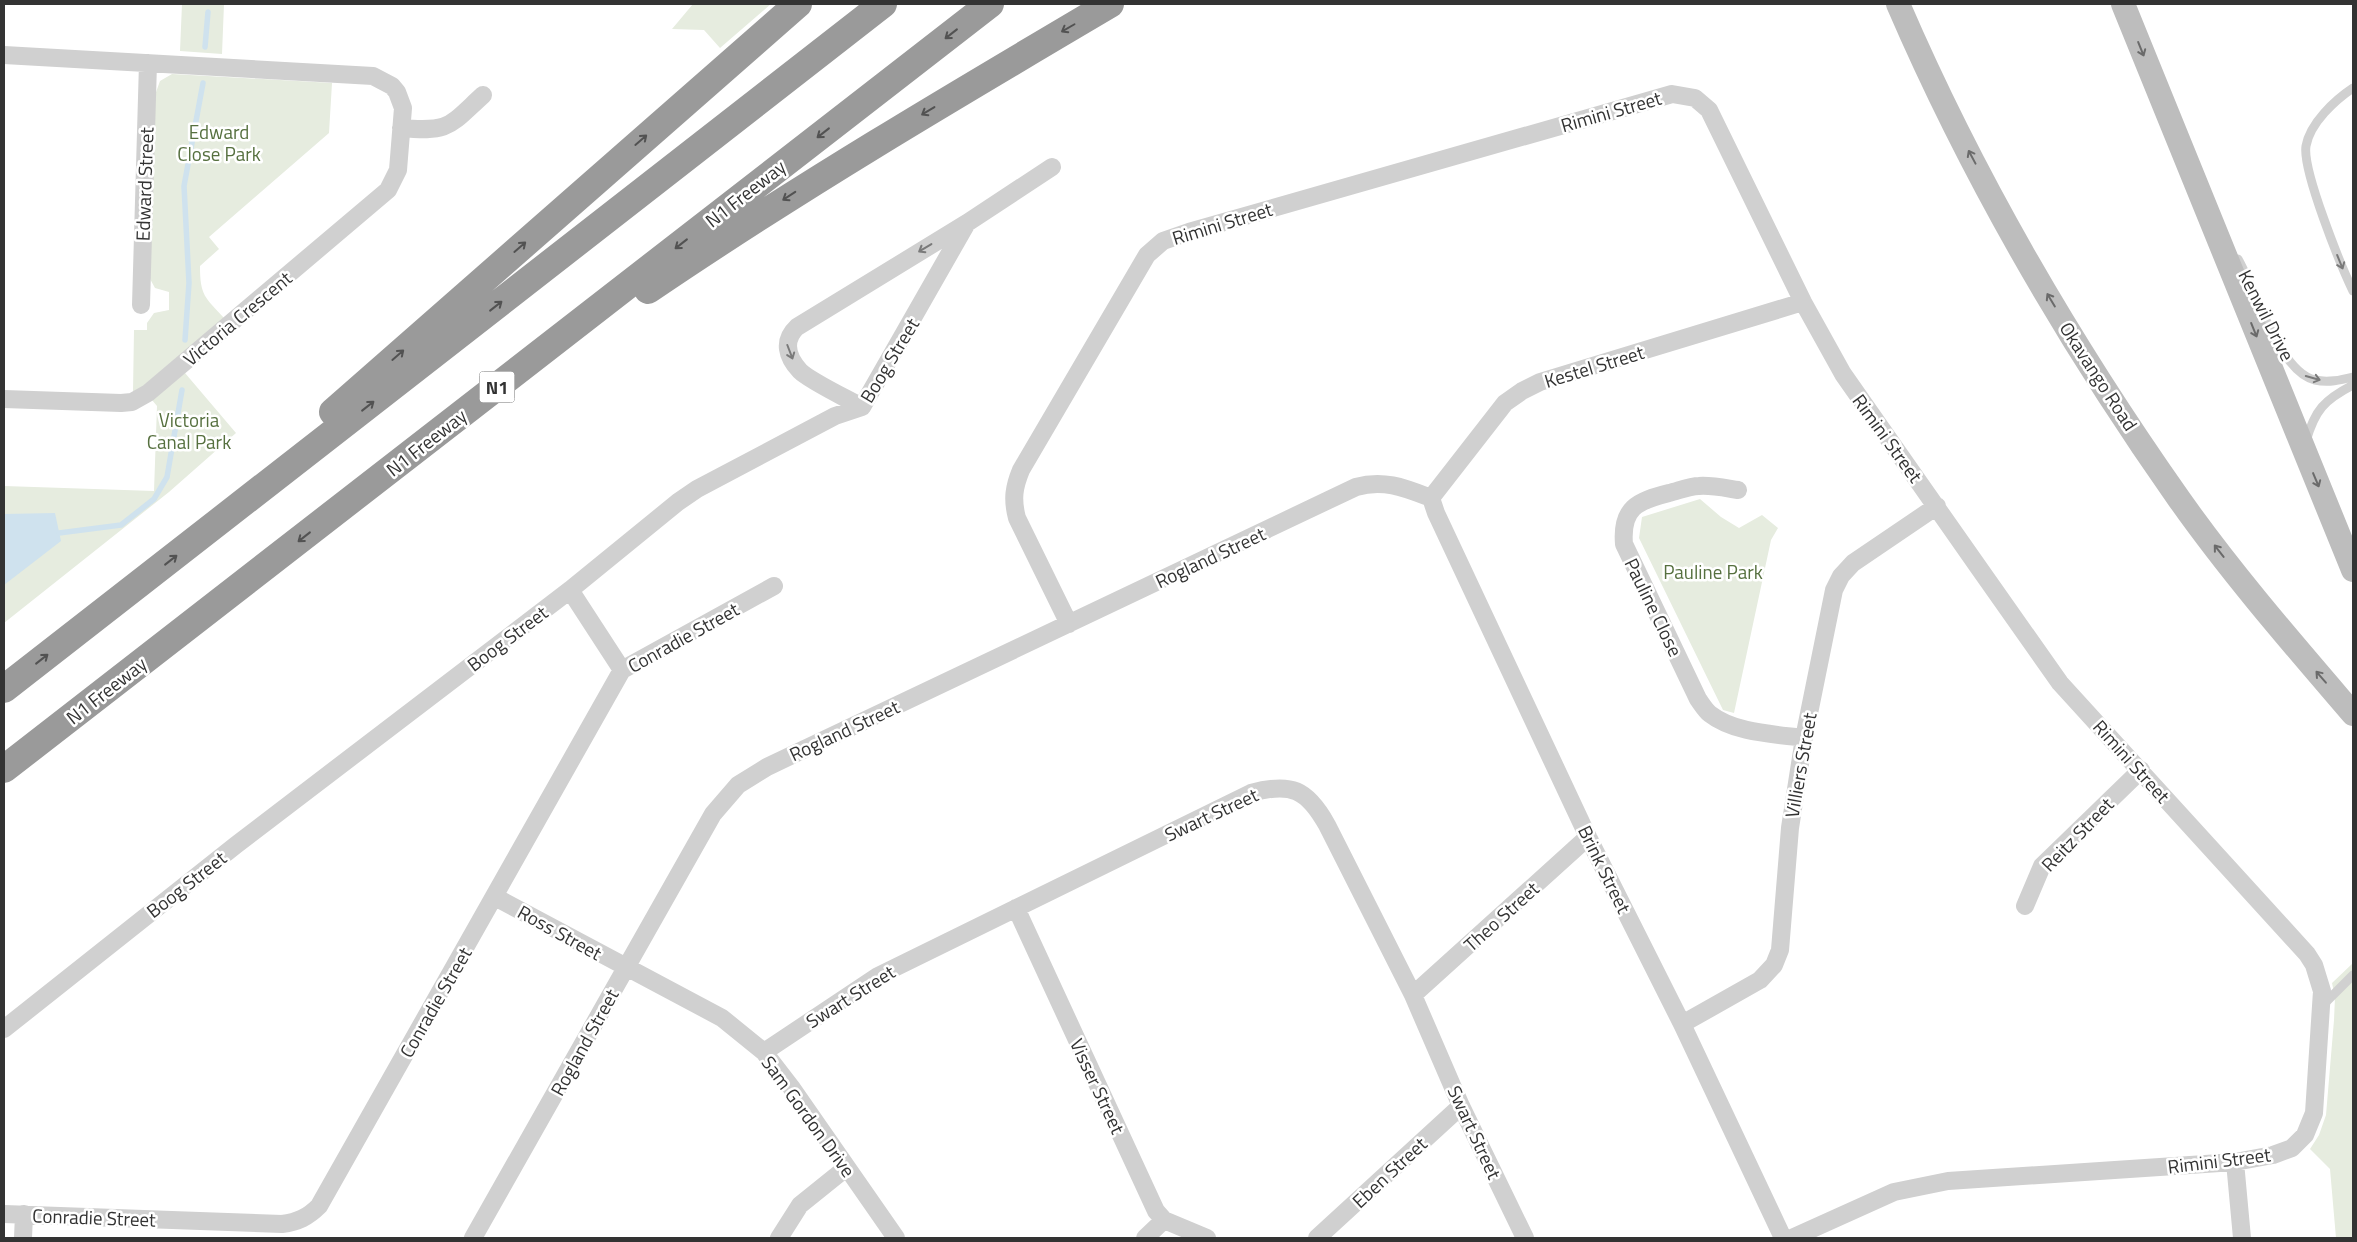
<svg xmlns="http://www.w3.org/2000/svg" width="2357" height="1242" font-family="'Titillium Web',sans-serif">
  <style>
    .green { fill: #e6ecdf }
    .water { fill: #cfe2ee }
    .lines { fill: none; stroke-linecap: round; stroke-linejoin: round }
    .stream { stroke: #cfe2ee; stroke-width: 5.5 }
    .service { stroke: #d0d0d0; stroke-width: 9 }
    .minor { stroke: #d0d0d0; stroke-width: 18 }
    .secondary { stroke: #bdbdbd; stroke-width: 24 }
    .motorway { stroke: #9a9a9a; stroke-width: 28 }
    .oneway { stroke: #525252 }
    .oneway2 { stroke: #6a6a6a }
    .oneway3 { stroke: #7a7a7a }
    .labels { text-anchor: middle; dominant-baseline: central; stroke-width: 5; stroke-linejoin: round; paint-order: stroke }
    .shield { fill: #fff; stroke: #707070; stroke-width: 1 }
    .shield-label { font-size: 18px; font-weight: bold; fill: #333 }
    .street-label { font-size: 19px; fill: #333; stroke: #fff }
    .park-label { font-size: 19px; fill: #56703f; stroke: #fff }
  </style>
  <rect width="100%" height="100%" fill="#fff"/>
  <path class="green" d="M182 4H224L222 54 180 51Z
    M693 4H771L720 48 704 30 672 29Z
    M172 74 332 83 329 133 209 237 219 249 200 266C200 296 205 297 224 318L142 387 133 392 134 330H147V323L154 313 169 310V292L155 288 149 277 155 95 160 81Z
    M185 373 236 433 169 492 4 623V486L154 491 157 406 152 400Z
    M1700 499 1721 517 1739 528 1762 515 1778 528 1771 540 1734 713 1723 710 1639 538 1642 517Z
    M2353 963V1238H2336L2330 1169 2310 1149 2319 1135 2326 1115 2334 1020 2335 997 2332 983Z"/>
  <path class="water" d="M55 513 61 541 4 585V514Z"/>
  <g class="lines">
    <path class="stream" d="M205 47 208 12
      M185 340 189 283 184 186 203 83
      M59 533 121 525 154 499 167 477 182 390"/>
    <path class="service" d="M2353 88C2335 100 2310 123 2306 146 2302 170 2341 266 2353 291
      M2238 259C2256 290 2279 372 2315 380 2328 383 2341 380 2353 377
      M2306 441C2315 410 2324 400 2353 385
      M2323 1005 2353 975"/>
    <path class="minor" d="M4 55 373 76 392 86 397 92 403 108 398 170 388 190 148 393 132 402 121 403 4 399
      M401 128C450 132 448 127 483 95
      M141 305 148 63
      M862 407C848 399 810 381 800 371 787 357 782 341 797 327L967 223 1052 167
      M1738 490C1725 488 1711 485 1699 486 1689 486 1678 491 1669 493 1637 501 1621 508 1624 544L1698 699C1701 703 1705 710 1710 714 1734 733 1774 734 1804 738
      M1431 498 1436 513 1588 837 1682 1024 1783 1238
      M1431 498 1505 403 1522 391 1540 382 1803 302
      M570 590 622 670
      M1069 624 1017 518C1012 499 1014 487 1021 470L1147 255 1163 241 1189 232 1672 94 1695 98 1709 110 1803 302 1843 374 1979 568 2060 683 2307 954 2314 965 2322 991 2314 1113 2305 1135 2292 1148 2273 1155 2235 1162 1948 1181 1894 1192 1792 1238
      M495 897 722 1018 764 1052 791 1087 896 1238
      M2025 906 2042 866 2141 770
      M1016 908 1156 1211 1164 1220 1207 1238
      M1413 995 1588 837
      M1682 1024 1760 980 1774 965 1780 950 1790 828 1804 738 1834 590 1841 576 1853 563 1937 506
      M4 1029 236 845 570 590 678 502 697 489 835 416 862 407 967 223
      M764 1052 878 976 1251 793C1291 782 1307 789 1327 825L1413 995 1461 1106 1525 1238
      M2235 1162 2242 1238
      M4 1214 282 1224C298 1222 308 1217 319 1206L622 670 774 586
      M23 1238 24 1214
      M473 1238 713 814 738 785 767 767 1356 487C1384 479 1405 488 1431 498
      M779 1238 800 1205 846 1168
      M1145 1238 1164 1220
      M1317 1238 1461 1106"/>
    <path class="secondary" d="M1898 4C1973 178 2070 344 2179 499 2232 574 2293 644 2353 714
      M2123 4 2353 570"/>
    <path class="motorway" d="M648 290C798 188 954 96 1110 4
      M333 412 798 4
      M4 689 883 4
      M4 769 990 4"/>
  </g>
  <defs><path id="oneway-shaft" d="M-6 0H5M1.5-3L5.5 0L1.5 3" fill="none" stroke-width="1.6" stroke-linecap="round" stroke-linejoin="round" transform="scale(1.25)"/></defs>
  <g class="oneway">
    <use href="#oneway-shaft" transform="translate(1068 28) rotate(150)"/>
    <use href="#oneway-shaft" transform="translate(951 34) rotate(142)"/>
    <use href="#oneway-shaft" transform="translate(928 111) rotate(149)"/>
    <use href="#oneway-shaft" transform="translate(823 133) rotate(142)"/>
    <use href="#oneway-shaft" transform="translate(641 140) rotate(-41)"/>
    <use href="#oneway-shaft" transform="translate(789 196) rotate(147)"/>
    <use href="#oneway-shaft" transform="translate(681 244) rotate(142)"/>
    <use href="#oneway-shaft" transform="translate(520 247) rotate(-41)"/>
    <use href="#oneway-shaft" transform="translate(496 306) rotate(-38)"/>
    <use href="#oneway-shaft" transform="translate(398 355) rotate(-41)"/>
    <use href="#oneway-shaft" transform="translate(368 406) rotate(-38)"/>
    <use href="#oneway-shaft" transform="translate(304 537) rotate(142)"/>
    <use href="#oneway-shaft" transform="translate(171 560) rotate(-38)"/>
    <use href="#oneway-shaft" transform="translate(42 659) rotate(-38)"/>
  </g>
  <g class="oneway2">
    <use href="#oneway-shaft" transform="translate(2141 49) rotate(68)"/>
    <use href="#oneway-shaft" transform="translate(1972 157) rotate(-118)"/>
    <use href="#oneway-shaft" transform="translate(2051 300) rotate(-121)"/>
    <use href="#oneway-shaft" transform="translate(2254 330) rotate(68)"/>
    <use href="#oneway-shaft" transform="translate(2316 480) rotate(67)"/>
    <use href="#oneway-shaft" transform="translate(2219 551) rotate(-128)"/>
    <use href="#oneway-shaft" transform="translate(2321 677) rotate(-131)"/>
  </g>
  <g class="oneway3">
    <use href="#oneway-shaft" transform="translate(925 248) rotate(149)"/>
    <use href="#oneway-shaft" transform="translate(2340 262) rotate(68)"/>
    <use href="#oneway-shaft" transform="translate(790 352) rotate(69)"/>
    <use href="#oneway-shaft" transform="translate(2313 378) rotate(16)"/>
  </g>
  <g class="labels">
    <rect class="shield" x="479.5" y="371.5" width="35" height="31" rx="4"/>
    <g class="shield-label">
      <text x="497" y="387">N1</text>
    </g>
    <g class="street-label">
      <text transform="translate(1611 111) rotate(-16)">Rimini Street</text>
      <text transform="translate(144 184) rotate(-88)">Edward Street</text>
      <text transform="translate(745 193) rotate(-38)">N1 Freeway</text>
      <text transform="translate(1222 223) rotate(-17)">Rimini Street</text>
      <text transform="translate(2267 315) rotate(63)">Kenwil Drive</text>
      <text transform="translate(237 318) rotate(-40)">Victoria Crescent</text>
      <text transform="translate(889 360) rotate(-59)">Boog Street</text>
      <text transform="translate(1594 366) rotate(-17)">Kestel Street</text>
      <text transform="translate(2099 376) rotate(57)">Okavango Road</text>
      <text transform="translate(1888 438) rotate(54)">Rimini Street</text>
      <text transform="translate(426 442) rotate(-38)">N1 Freeway</text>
      <text transform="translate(1210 557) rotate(-25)">Rogland Street</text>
      <text transform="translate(1654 607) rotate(64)">Pauline Close</text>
      <text transform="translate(683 637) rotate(-29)">Conradie Street</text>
      <text transform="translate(507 638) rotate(-37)">Boog Street</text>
      <text transform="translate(106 690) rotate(-38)">N1 Freeway</text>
      <text transform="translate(844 730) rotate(-25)">Rogland Street</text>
      <text transform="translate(2132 761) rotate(48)">Rimini Street</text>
      <text transform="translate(1800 765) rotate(-80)">Villiers Street</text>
      <text transform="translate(1211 814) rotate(-25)">Swart Street</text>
      <text transform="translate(2077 834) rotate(-46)">Reitz Street</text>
      <text transform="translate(1605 869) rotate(64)">Brink Street</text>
      <text transform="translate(186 884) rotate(-38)">Boog Street</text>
      <text transform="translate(1501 916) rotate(-42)">Theo Street</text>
      <text transform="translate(560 932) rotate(29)">Ross Street</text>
      <text transform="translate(850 996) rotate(-32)">Swart Street</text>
      <text transform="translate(435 1002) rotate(-60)">Conradie Street</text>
      <text transform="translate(584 1042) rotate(-61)">Rogland Street</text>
      <text transform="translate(1098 1086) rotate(65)">Visser Street</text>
      <text transform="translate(809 1116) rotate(54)">Sam Gordon Drive</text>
      <text transform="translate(1475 1132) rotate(65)">Swart Street</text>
      <text transform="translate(2219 1160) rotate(-7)">Rimini Street</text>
      <text transform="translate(1389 1172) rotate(-43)">Eben Street</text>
      <text transform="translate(94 1217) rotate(2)">Conradie Street</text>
    </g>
    <g class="park-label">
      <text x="219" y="131">Edward<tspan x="219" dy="22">Close Park</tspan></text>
      <text x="189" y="419">Victoria<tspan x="189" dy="22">Canal Park</tspan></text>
      <text x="1713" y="571">Pauline Park</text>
    </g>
  </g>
  <rect width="2357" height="1242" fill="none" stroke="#333333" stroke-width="10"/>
</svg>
